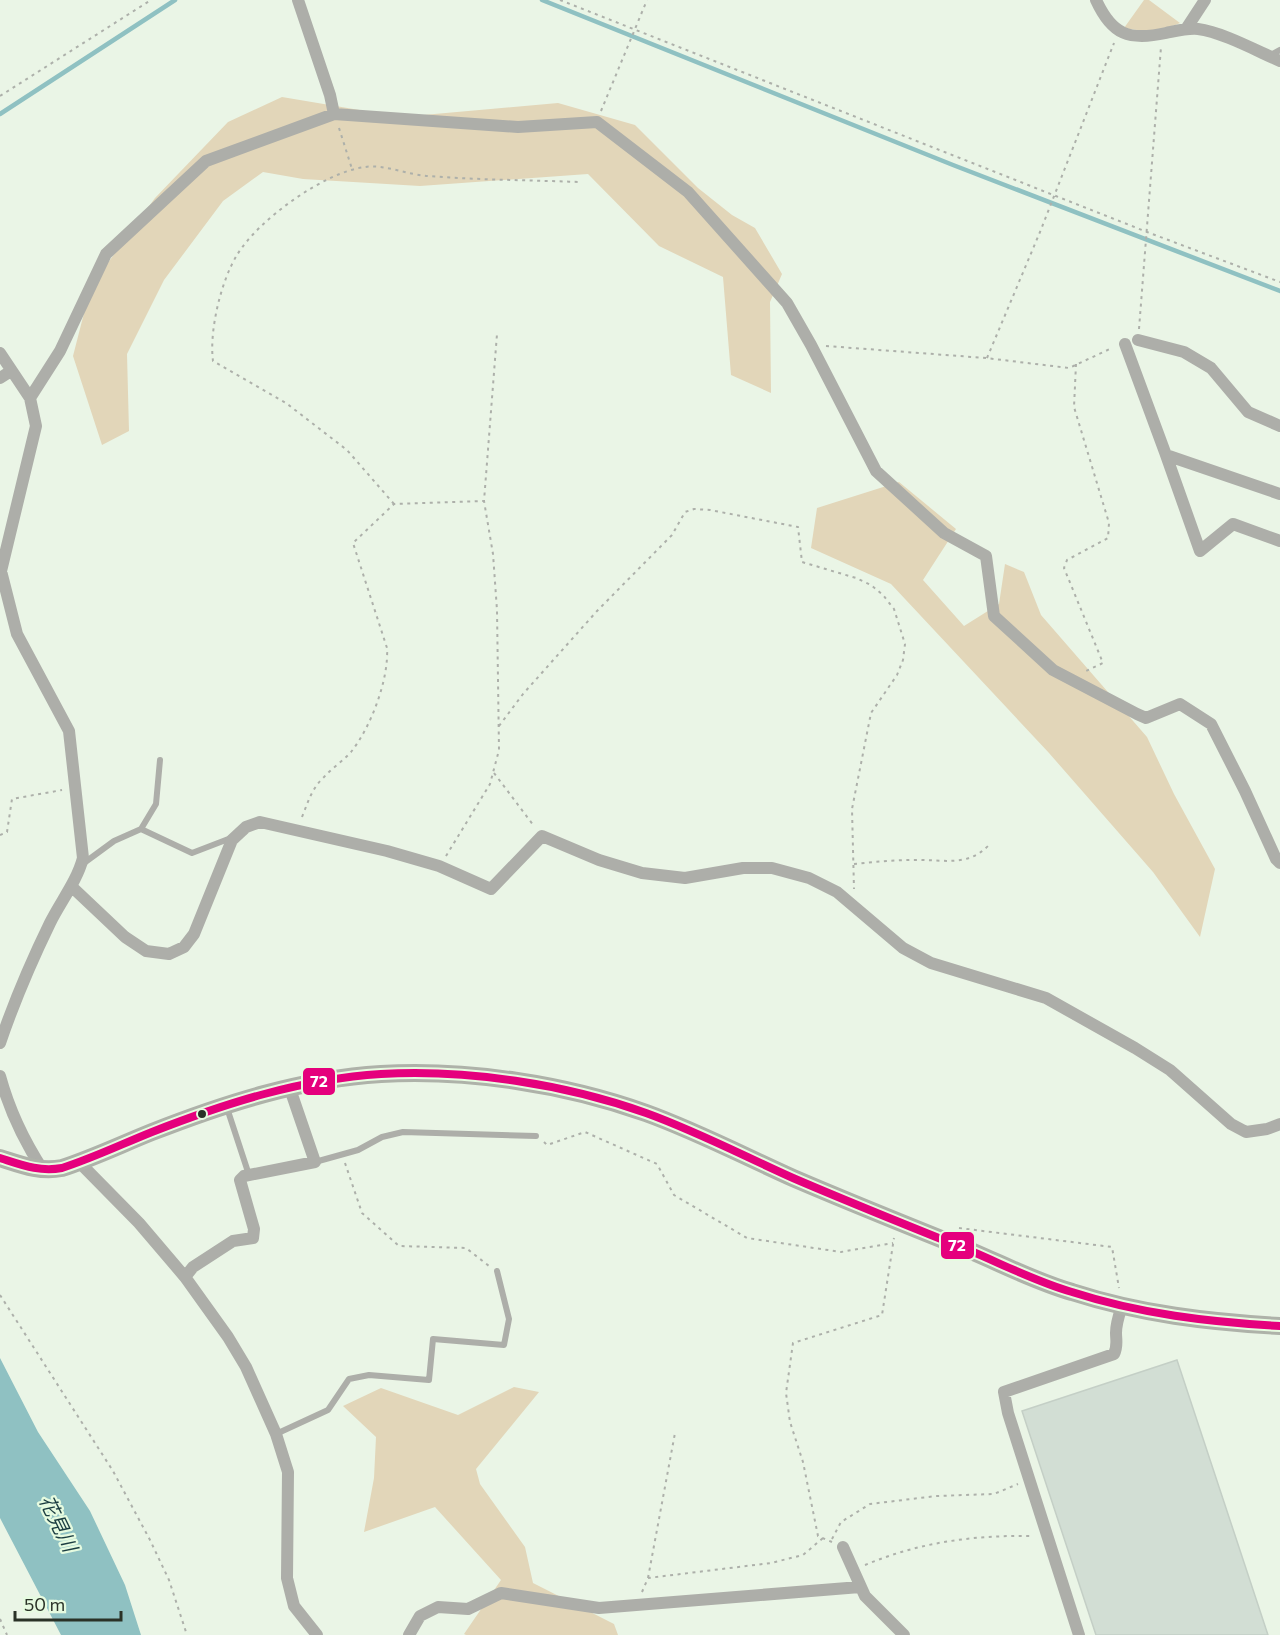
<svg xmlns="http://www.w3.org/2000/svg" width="1280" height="1635" font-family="Commissioner,'Noto Sans JP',sans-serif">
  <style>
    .green { fill: #e2d6b9 }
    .water { fill: #8fc1c2 }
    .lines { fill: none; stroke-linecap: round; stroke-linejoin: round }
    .stream { stroke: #8fc1c2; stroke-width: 4.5 }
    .building { fill: #d2ded4; stroke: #c4cfc6; stroke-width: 1.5 }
    .path { stroke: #adb0aa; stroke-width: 2; stroke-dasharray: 3 4.5; stroke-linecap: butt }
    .service { stroke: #adaea9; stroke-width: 6 }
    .minor { stroke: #adaea9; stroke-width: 12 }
    .primary { stroke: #aeb2a9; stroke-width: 18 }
    .bus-1-casing { stroke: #e6fbe0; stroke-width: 12 }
    .bus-1 { stroke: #e5007d; stroke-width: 8 }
    .bus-dot { fill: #2a3227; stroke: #e6fbe0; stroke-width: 2 }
    .labels { text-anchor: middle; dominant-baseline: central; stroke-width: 4.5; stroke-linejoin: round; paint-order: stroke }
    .water-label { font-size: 20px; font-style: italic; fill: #1b3d41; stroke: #e6fbe0 }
    .line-badge { stroke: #e6fbe0; stroke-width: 2 }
    .badge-label { font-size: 16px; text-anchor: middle; font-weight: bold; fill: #fff }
  </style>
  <rect width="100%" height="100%" fill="#eaf5e6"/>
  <path class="green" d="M1144 0H1149L1180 23C1162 31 1144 32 1124 28Z
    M282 97 401 117 558 103 635 125 698 188 732 215 755 228 782 274 770 302 771 393 731 375 723 277 659 246 588 174 420 186 303 179 263 172 223 201 164 280 127 354 129 431 102 445 73 356 91 286 155 198 228 122Z
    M899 482 956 529 923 580 964 626 999 604 1005 564 1024 572 1041 615 1147 737 1174 794 1215 869 1200 937 1153 872 1049 753 891 584 811 548 817 508Z
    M514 1387 539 1392 476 1469 480 1484 525 1547 533 1583 614 1624 618 1635H466L464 1634 501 1580 435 1507 364 1532 374 1478 376 1437 343 1406 381 1388 458 1415Z"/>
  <path class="water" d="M0 1358 38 1432 90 1511 125 1585 141 1635H61L0 1518Z"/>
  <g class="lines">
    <path class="stream" d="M542 0 953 165 1280 291
      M0 114 175 0"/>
  </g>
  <path class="building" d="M1177 1360 1268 1635H1096L1022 1411Z"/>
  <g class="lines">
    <path class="path" d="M560 0 1147 232 1280 282
      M0 96 151 0
      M601 111 647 0
      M339 128 352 169
      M1139 329 1161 47
      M826 346 986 358 1069 368 1112 348
      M987 358 1040 232 1114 43
      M1076 364 1074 407 1109 523 1108 538 1067 560 1064 568 1103 663 1086 671
      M394 504 347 450 286 403 213 361C209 331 221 281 237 255 258 220 324 172 365 167 385 164 408 175 428 176 478 180 528 180 578 182
      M499 726 523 694 597 611 672 535 685 512 694 509 710 510 798 527 802 562 856 578 871 585 883 595 894 609 905 644 903 660 897 675 871 713 852 809 854 889
      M494 773 534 826
      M302 817C308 802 312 788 324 777 332 768 343 761 351 752 371 727 389 679 387 648L353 543 394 504 484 501
      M0 835 7 832 12 799 62 790
      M446 856 490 784 499 750 497 610 493 554 484 501 497 334
      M854 864C874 862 894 860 914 860 942 859 967 868 989 845
      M544 1142 547 1145 585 1132 657 1164 674 1195 747 1238 841 1252 893 1243
      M345 1163 362 1213 399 1246 466 1248 489 1266
      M959 1228 1112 1247 1119 1288
      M0 1295 113 1471 150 1540 169 1580 187 1635
      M832 1539 841 1522 870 1504 936 1496 994 1494 1018 1484
      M832 1542 818 1536 803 1462 790 1422 786 1393 793 1343 882 1315 894 1238
      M865 1565C920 1542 974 1535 1033 1536
      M648 1578 675 1433
      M642 1592 648 1578 771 1563 803 1555 823 1538
      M0 1619 7 1635"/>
    <path class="service" d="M1269 56 1280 50
      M141 829 192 853 231 838
      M84 863 114 841 141 829 156 804 160 760
      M227 1108 249 1175
      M315 1162 358 1150 382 1137 403 1132 536 1136
      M276 1434 328 1410 349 1379 369 1375 429 1380 433 1339 504 1345 509 1319 497 1271"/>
    <path class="minor" d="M298 0 330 95 334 114
      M1096 0C1112 35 1129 41 1166 33 1176 31 1187 28 1198 29 1222 32 1257 51 1280 61
      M1186 29 1205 0
      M1138 340 1184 352 1211 368 1248 412 1280 426
      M1125 344 1166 455 1280 494
      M0 353 30 398 36 426 1 571 17 634 69 731 83 858C77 881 61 901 50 923 31 962 14 1002 0 1043
      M0 378 11 371
      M30 398 60 351 106 254 206 161 334 114 518 127 597 122 688 192 787 303 811 345 876 471 944 533 986 556 994 616 1053 670 1137 714 1146 718 1180 704 1211 724 1245 791 1276 859 1280 863
      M1166 455 1200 551 1233 524 1280 541
      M71 886 125 937 146 951 169 954 184 947 194 934 232 840 246 827 260 822 387 851 439 866 491 889 542 836 599 860 642 873 685 878 743 868H772L809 878 837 892 903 948 931 963 1046 998 1135 1048 1170 1070 1231 1124 1246 1132 1267 1129 1280 1124
      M0 1076C9 1109 24 1141 43 1170
      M79 1162 139 1223 185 1277 228 1337 246 1367 276 1434 288 1472 287 1578 294 1606 317 1635
      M185 1277 193 1267 233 1241 253 1238 254 1229 240 1180 244 1176 315 1162 289 1086
      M843 1547 865 1596 904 1635
      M409 1635 420 1616 438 1607 468 1609 501 1593 599 1608 860 1587
      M1079 1635 1008 1413 1004 1392 1114 1354C1118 1346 1116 1340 1116 1333 1116 1323 1119 1315 1122 1306"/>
    <path class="primary" d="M0 1158C22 1165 39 1172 62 1168 93 1158 122 1144 152 1132 226 1103 301 1079 381 1074 467 1069 565 1084 646 1113 696 1131 744 1156 793 1178 851 1203 911 1227 971 1251 1004 1265 1037 1282 1072 1292 1140 1314 1209 1322 1280 1326"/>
    <g class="bus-1-casing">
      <path id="bus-1" d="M0 1158C22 1165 39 1172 62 1168 93 1158 122 1144 152 1132 226 1103 301 1079 381 1074 467 1069 565 1084 646 1113 696 1131 744 1156 793 1178 851 1203 911 1227 971 1251 1004 1265 1037 1282 1072 1292 1140 1314 1209 1322 1280 1326"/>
    </g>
    <use href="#bus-1" class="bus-1"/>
  </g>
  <circle class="bus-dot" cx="202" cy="1114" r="5"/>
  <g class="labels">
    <g class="water-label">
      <text transform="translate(59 1523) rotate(64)">花見川</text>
    </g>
  </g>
  <g class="line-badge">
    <rect x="302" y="1067" width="34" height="29" rx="6" fill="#e5007d"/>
    <rect x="940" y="1231" width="35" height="29" rx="6" fill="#e5007d"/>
  </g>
  <g class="badge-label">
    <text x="319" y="1087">72</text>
    <text x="957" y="1251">72</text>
  </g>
  <path d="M15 1611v9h106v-9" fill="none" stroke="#2a3227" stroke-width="3"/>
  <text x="24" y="1611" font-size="18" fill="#2a3227" stroke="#e6fbe0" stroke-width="4.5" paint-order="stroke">50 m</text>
</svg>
